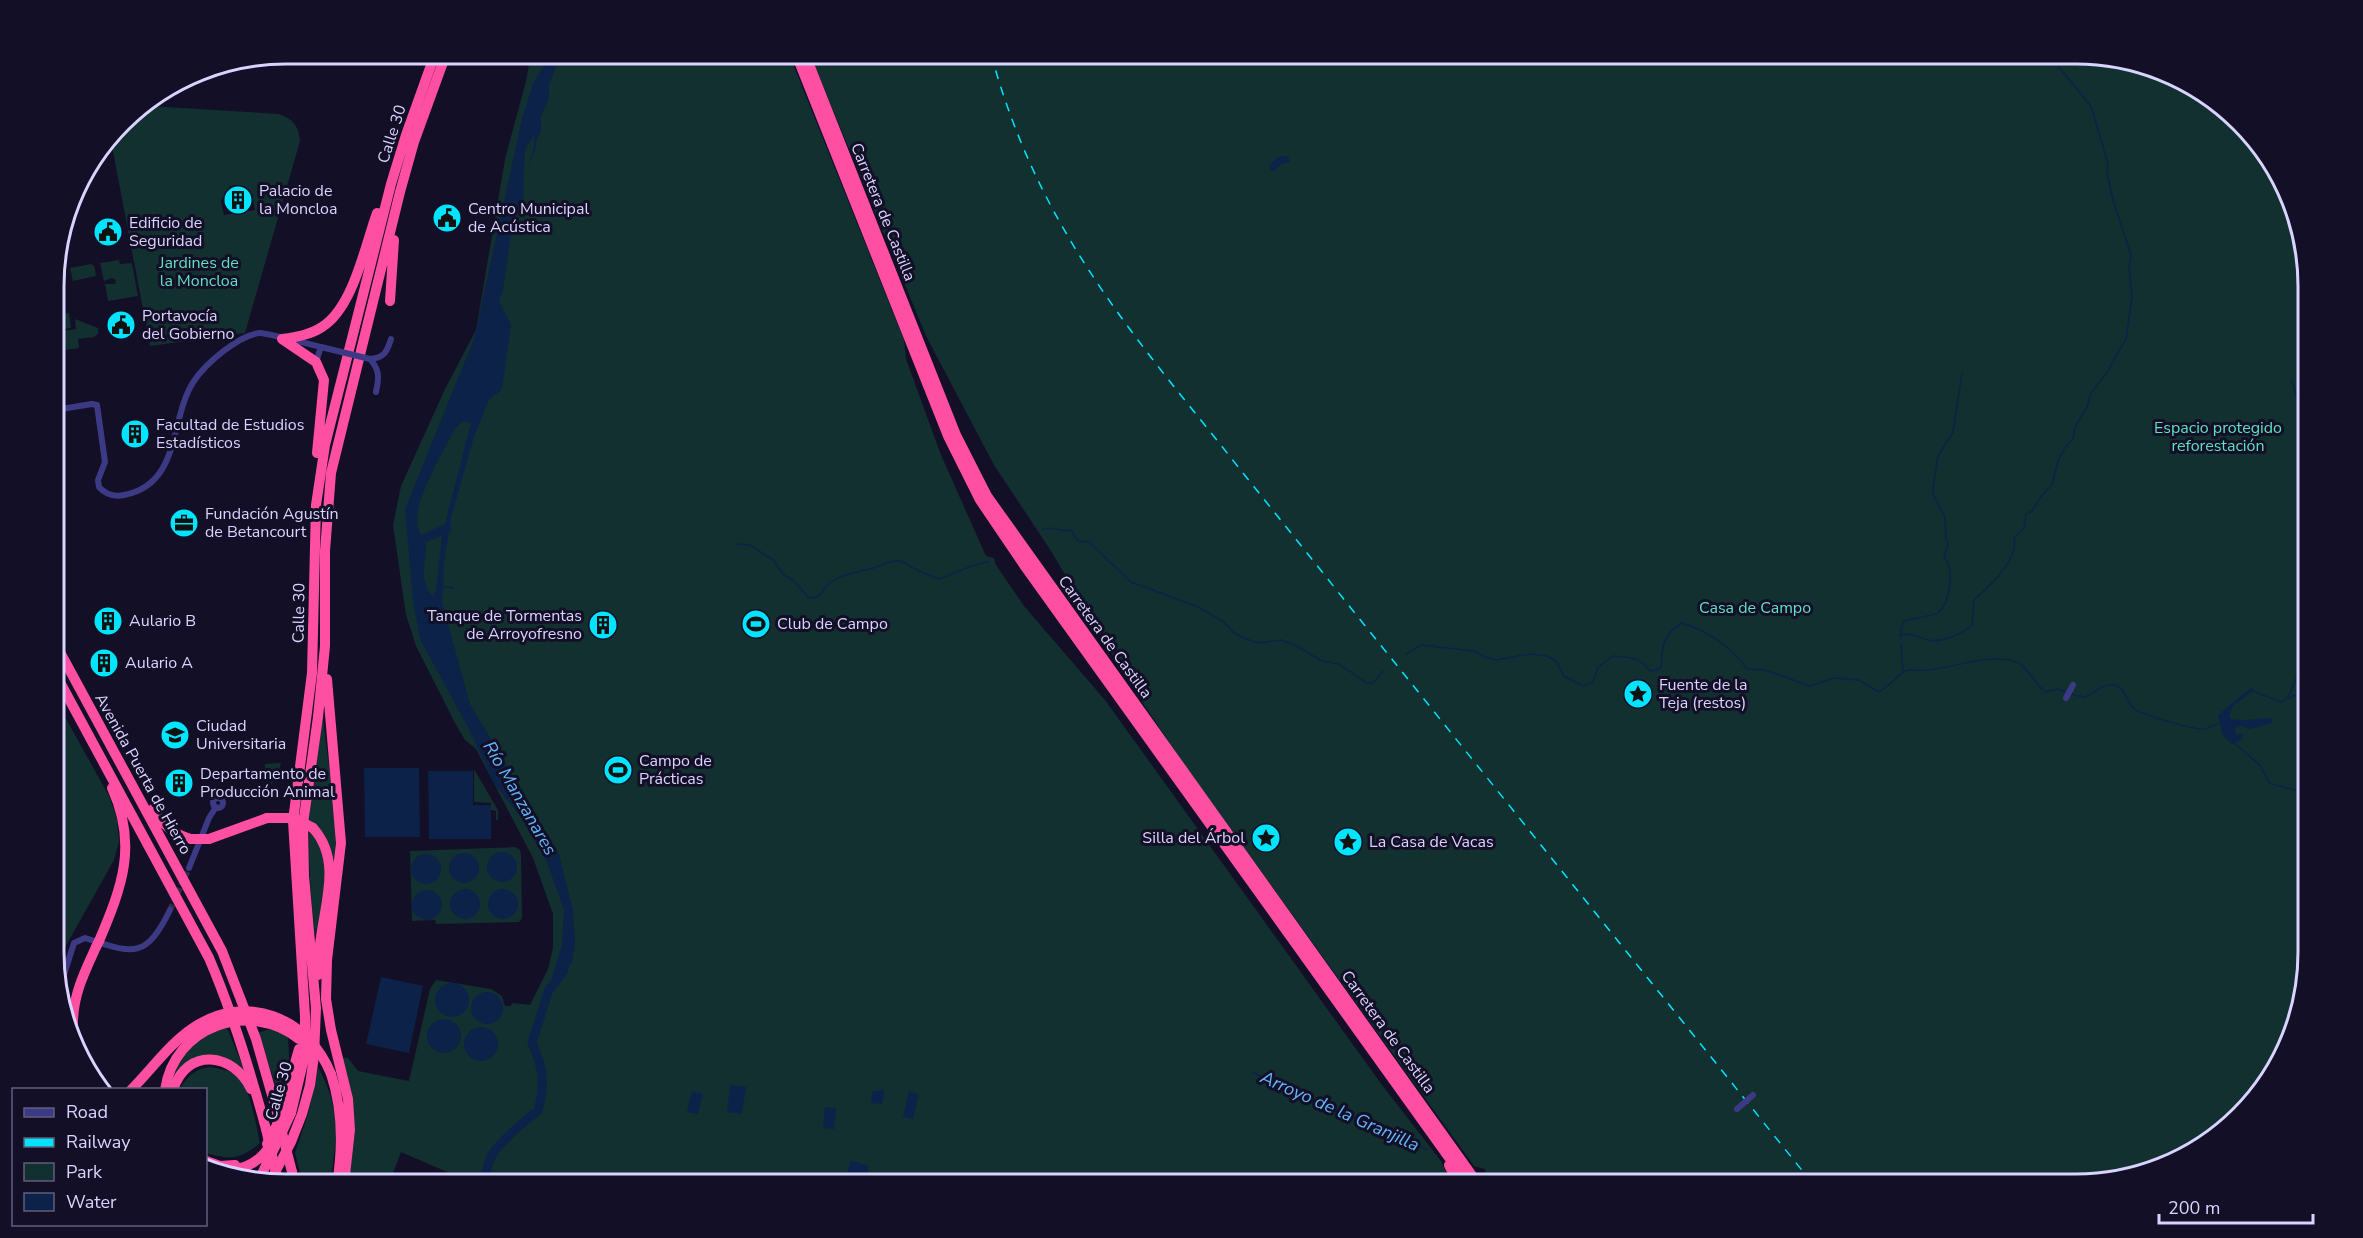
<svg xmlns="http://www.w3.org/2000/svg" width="2363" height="1238" font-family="'Nunito Sans',sans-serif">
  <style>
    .green { fill: #12302f; fill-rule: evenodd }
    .water { fill: #0c2248; fill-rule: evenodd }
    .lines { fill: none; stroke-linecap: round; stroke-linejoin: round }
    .stream { stroke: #0c2248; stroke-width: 1.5 }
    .river { stroke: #0c2248; stroke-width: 9 }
    .street-tunnel { stroke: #312d47; stroke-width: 6; stroke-dasharray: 6 3; stroke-linecap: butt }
    .street { stroke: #3d3a85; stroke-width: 6 }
    .highway { stroke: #ff4fa3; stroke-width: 10 }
    .rail { stroke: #00e5ff; stroke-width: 1.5; stroke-dasharray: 9 8; stroke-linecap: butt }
    .street-bridge { stroke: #3d3a85; stroke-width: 6 }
    .highway-bridge { stroke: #ff4fa3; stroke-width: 10 }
    .labels { text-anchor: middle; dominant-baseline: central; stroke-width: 6; stroke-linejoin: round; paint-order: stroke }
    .street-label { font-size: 16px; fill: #d9d4ff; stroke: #130f26 }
    .poi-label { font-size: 16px; fill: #d9d4ff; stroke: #130f26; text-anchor: start }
    .park-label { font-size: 16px; fill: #5fe0c0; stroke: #130f26 }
    .water-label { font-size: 18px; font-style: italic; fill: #62b6ff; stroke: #130f26 }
    .rim { fill: none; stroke: #d9d4ff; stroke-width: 3 }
  </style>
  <rect width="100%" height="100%" fill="#130f26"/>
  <path class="green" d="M531 54H789L904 340 906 359 941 455 986 556 994 558 996 565 1024 606 1105 700 1382 1085 1441 1161 1451 1184H451L454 1175 401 1152 389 1184H374L349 1176 355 1132 340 1058H348L358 1071 409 1081 430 989 436 980 491 989 502 996 505 1006H510L513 1003 530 1005 548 969 553 948V914L533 858 476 749 465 740 455 723 416 646 406 615 393 525 401 486 445 389 476 330 505 159 526 81Z
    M810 54H2077L2180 78 2230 112 2270 157 2307 256 2309 952 2285 1055 2251 1105 2205 1145 2151 1172 2092 1184H1487L1482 1175 1486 1174 1485 1169 1474 1166 1183 763 1124 675 1051 551 994 465 926 336Z
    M149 106 279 114C293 119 299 126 300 141L245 333 150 346 111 141 132 113 146 114ZM234 185 243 186 244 195 252 194 255 210 224 215 221 202 222 198 230 197 229 187Z
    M119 260 120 264 132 263 138 296 108 301 105 284H115L116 280 112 278 104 281 100 263Z
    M91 264 94 266 96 276 73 281 70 268Z
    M69 313 71 328 55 331V315Z
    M75 319 98 328V334L94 337 78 339 79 348 64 350 63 345 55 347V332L76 329Z
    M55 699 109 796 117 819 119 842 114 860 58 960 56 970V833L58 825V809L61 808 56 782Z
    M323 719 337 828 332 878 315 935C309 885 306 833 312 783 315 762 319 741 323 719Z
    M281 763 277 777 268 789H265V764Z
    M474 769 498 810V820H496V811L491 810V803L474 802Z
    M515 847 520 850 521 855 522 918 519 922 436 924 435 920 412 921 410 851Z
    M275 1027 288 1035 289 1058 281 1101 258 1033Z
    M227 1028 246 1074 205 1057 172 1089C178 1053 189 1036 227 1028Z
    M211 1067C220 1069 230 1070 237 1076 251 1089 256 1125 260 1143 240 1160 230 1160 206 1153V1090H179C188 1076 194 1069 211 1067Z
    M318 1067C342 1111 337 1137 330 1184H303L295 1153 308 1114Z"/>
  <path class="water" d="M546 54H556L555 69 549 86V98L541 116V131L537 138 535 150 529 166 534 147V135L525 150 523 199 518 204V213L513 221 503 290 499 301 511 325 502 389 489 400 474 437 451 518 444 563 442 602 470 704 559 854 573 911 575 943 572 962 561 979 552 977 562 946 564 910 547 862 521 817 495 785 470 731 420 639 413 600 405 509 474 339 522 119 533 84 545 64ZM463 421 471 423 442 535 436 590 433 596C419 581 425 567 426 548 426 539 420 536 418 527 411 505 444 450 455 429Z
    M1280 156 1288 157 1290 162 1281 164 1275 171H1271L1269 165Z
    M2252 687 2254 690 2233 706 2229 716 2232 720C2238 718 2242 721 2247 720 2257 719 2262 717 2273 719L2272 723 2250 729 2240 726 2235 728 2236 734H2243L2242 739 2232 744 2223 736 2218 715Z
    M364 768H419L420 837H365Z
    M428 771H473V805H491V839H429Z
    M487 867a15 15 0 1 1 30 0a15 15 0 1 1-30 0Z
    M449 868a15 15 0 1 1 30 0a15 15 0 1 1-30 0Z
    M411 869a15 15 0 1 1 30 0a15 15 0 1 1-30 0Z
    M488 904a15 15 0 1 1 30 0a15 15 0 1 1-30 0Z
    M450 904a15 15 0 1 1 30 0a15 15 0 1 1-30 0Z
    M412 905a15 15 0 1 1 30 0a15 15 0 1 1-30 0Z
    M381 977 423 986 409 1053 366 1044Z
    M435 1000a17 17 0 1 1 34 0a17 17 0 1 1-34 0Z
    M471 1008a16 16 0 1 1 32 0a16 16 0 1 1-32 0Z
    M427 1036a17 17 0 1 1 34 0a17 17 0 1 1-34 0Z
    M464 1044a17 17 0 1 1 34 0a17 17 0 1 1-34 0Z
    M730 1085 746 1087 742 1114 727 1112Z
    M880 1089 885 1091 882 1104 871 1103 872 1091H878Z
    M692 1091 703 1094 698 1114 687 1112Z
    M909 1091 919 1094 913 1119 903 1117Z
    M825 1107 836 1108 834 1129 823 1128Z
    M851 1160 869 1166 864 1184H844Z"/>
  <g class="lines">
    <path class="stream" d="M2292 380 2303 421 2298 466 2301 508 2308 547
      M1043 529C1053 526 1062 533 1071 530L1078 541 1089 542 1131 582 1198 607 1224 622 1234 633 1246 639 1259 643 1281 640 1293 644 1322 661 1339 664 1367 683H1373L1383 671
      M736 544 750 545 773 560 785 576 793 580 808 597 813 598 820 595C831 574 853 574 873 568 883 566 890 559 901 561 906 562 908 566 913 568 921 572 931 576 939 579 957 573 970 564 989 562
      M442 586 453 588
      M1900 635C1911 632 1918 638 1928 640 1941 643 1963 634 1972 625L1974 600C1989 586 2019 561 2014 538L2024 528 2026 514 2032 511 2042 495 2052 485 2058 461 2064 449 2073 439 2075 427 2087 407 2091 393 2106 374 2126 339 2132 297 2129 269 2131 255 2113 200 2107 173 2108 164 2091 106 2048 54
      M1901 639V628L1904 621 1937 614C1950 604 1955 569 1944 557L1948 544 1946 539 1945 517 1933 494V487L1938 456 1953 432 1962 373
      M1901 644 1903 673
      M1406 654 1421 645 1474 651 1485 657 1496 660 1530 654 1547 656 1556 661 1564 676 1583 686 1593 682 1598 667 1613 656C1629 657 1641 657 1650 671L1657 670 1661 667C1662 645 1663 635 1682 623 1706 630 1733 648 1747 669L1765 670 1810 686 1834 678 1859 680 1879 692C1886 688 1900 674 1905 671 1911 669 1922 671 1928 670 1957 667 1988 653 2017 662 2026 665 2035 684 2045 692L2058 689 2066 692
      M2253 691 2281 702 2293 696 2308 695
      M2070 694 2084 697C2093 695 2100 685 2109 685 2126 683 2125 701 2134 709 2141 714 2197 731 2205 729 2209 728 2214 725 2218 724
      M2288 697 2300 670 2308 602
      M2234 743 2260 765 2269 783 2309 794
      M1252 1072 1324 1106 1428 1150"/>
    <path class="river" d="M414 543 447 528
      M484 1184C486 1174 487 1164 492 1155 498 1144 527 1118 538 1111 545 1084 544 1069 532 1043L548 992 564 970"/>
    <path class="street-tunnel" d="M170 910 189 868"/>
    <path class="street" d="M370 359C380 370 379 378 376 392
      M370 359C384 358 387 352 391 339
      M55 410 92 404 97 405 105 462 98 480 99 487C106 495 114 497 124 495 182 484 169 418 194 381 206 363 238 336 259 333 265 332 312 345 321 347L316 362
      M2066 698 2073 685
      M213 803a5 5 0 1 1 10 0a5 5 0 1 1-10 0Z
      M189 868 209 818 216 807
      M60 994 61 984 74 943 85 938C132 953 145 961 170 910"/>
    <path class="highway" d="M796 54 948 436 980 500 1024 565 1468 1184
      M805 54 956 435 987 496 1478 1184
      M390 301 394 240
      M282 339C296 337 310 335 322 327 353 308 365 246 377 213
      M282 339 316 362 324 380 317 453
      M55 643 222 951 256 1039 276 1109
      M55 673 209 958C233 1014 250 1070 266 1129
      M327 679 341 843 327 960 326 999 331 1030 348 1099 350 1130 344 1184
      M153 809C163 825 173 834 191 839
      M313 828C341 859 326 900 321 937 319 949 319 962 318 975
      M209 839 267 818
      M99 941C122 887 138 845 112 788
      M73 1027C72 997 84 973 96 947
      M331 1074C343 1110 343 1147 337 1184
      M173 1090C187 1046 234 1053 251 1089
      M267 1144C285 1116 289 1081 299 1049
      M206 1161 220 1166 235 1165
      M1449 1165 1458 1184
      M227 1170C247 1170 263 1159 273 1141
      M292 1172 294 1184
      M260 1178 291 1113 305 1054V1016L293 821 312 673 316 505 325 445 391 184 406 135 435 54
      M271 1180 291 1142 302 1114 310 1085 314 1056 316 1008 304 876 303 824 318 717 325 646V551L331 473 400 192 414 142 446 54"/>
    <path class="rail" d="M991 54C1033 208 1110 308 1208 429 1258 492 1308 554 1358 617 1510 806 1661 995 1813 1184"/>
    <path class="street-bridge" d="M321 347 370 359
      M1737 1109 1753 1095"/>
    <path class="highway-bridge" d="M267 818H294L313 828
      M191 839H209
      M96 947 99 941
      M131 1090C151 1070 169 1044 193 1028 246 992 308 1017 331 1074
      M165 1090C174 1026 250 1000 299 1039
      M276 1109 292 1172
      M266 1129 278 1182"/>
  </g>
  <defs>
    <g id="building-disc" transform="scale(1.5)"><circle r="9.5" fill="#00e5ff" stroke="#130f26"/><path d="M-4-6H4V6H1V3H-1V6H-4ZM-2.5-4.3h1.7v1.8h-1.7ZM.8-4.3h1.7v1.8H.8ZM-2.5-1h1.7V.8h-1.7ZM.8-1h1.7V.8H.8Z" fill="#111"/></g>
    <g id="civic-disc" transform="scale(1.5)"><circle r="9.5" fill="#00e5ff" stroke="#130f26"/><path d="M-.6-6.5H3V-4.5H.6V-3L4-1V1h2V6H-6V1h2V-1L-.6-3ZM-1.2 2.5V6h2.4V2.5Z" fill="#111"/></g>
    <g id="office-disc" transform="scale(1.5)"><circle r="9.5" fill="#00e5ff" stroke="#130f26"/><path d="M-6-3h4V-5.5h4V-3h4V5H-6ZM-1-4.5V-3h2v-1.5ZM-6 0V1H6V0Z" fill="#111"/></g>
    <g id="stadium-disc" transform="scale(1.5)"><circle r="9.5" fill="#00e5ff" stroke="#130f26"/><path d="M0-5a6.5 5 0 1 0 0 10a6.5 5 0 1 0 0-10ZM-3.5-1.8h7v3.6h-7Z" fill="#111"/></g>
    <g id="sight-disc" transform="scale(1.5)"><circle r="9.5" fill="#00e5ff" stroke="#130f26"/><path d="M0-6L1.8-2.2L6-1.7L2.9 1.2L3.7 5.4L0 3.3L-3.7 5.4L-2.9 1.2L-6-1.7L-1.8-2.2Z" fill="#111"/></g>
    <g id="university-disc" transform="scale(1.5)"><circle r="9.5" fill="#00e5ff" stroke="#130f26"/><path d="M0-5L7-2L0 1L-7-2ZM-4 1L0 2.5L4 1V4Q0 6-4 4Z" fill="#111"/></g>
  </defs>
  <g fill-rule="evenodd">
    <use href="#building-disc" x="238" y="200"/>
    <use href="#civic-disc" x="447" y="218"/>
    <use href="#civic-disc" x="108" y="232"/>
    <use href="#civic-disc" x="121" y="325"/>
    <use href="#building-disc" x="135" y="434"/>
    <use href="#office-disc" x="184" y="523"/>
    <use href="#building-disc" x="108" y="621"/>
    <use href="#stadium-disc" x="756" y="624"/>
    <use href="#building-disc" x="603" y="625"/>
    <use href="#building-disc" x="104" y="663"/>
    <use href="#sight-disc" x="1638" y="694"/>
    <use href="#university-disc" x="175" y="735"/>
    <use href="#stadium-disc" x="618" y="770"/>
    <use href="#building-disc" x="179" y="783"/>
    <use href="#sight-disc" x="1266" y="838"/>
    <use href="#sight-disc" x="1348" y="842"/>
  </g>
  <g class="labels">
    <g class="street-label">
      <text transform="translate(392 134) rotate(-72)">Calle 30</text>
      <text transform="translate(883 212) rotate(68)">Carretera de Castilla</text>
      <text transform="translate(299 613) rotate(-89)">Calle 30</text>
      <text transform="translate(1105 637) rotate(54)">Carretera de Castilla</text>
      <text transform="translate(143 774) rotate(61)">Avenida Puerta de Hierro</text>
      <text transform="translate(1388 1032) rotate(54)">Carretera de Castilla</text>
      <text transform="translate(279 1091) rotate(-74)">Calle 30</text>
    </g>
    <g class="poi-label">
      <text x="259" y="191">Palacio de<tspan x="259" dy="18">la Moncloa</tspan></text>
      <text x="468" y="209">Centro Municipal<tspan x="468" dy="18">de Acústica</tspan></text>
      <text x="129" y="223">Edificio de<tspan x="129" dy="18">Seguridad</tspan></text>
      <text x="142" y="316">Portavocía<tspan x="142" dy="18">del Gobierno</tspan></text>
      <text x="156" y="425">Facultad de Estudios<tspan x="156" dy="18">Estadísticos</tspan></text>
      <text x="205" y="514">Fundación Agustín<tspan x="205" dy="18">de Betancourt</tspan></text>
      <text x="582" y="616" text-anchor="end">Tanque de Tormentas<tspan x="582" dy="18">de Arroyofresno</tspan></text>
      <text x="129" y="621">Aulario B</text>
      <text x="777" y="624">Club de Campo</text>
      <text x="125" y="663">Aulario A</text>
      <text x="1659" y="685">Fuente de la<tspan x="1659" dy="18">Teja (restos)</tspan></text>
      <text x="196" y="726">Ciudad<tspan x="196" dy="18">Universitaria</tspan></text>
      <text x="639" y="761">Campo de<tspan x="639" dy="18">Prácticas</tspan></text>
      <text x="200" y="774">Departamento de<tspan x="200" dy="18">Producción Animal</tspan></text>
      <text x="1245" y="838" text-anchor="end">Silla del Árbol</text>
      <text x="1369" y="842">La Casa de Vacas</text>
    </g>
    <g class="park-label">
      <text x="199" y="263">Jardines de<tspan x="199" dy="18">la Moncloa</tspan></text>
      <text x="2218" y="428">Espacio protegido<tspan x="2218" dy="18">reforestación</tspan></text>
      <text x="1755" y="608">Casa de Campo</text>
    </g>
    <g class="water-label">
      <text transform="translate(520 798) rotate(60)">Río Manzanares</text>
      <text transform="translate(1340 1111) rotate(24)">Arroyo de la Granjilla</text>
    </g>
  </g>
  <path d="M0 0H2363V1238H0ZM286 64H2076A222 222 0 0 1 2298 286V952A222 222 0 0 1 2076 1174H286A222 222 0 0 1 64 952V286A222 222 0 0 1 286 64Z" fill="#130f26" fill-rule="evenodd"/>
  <path class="rim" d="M286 64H2076A222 222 0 0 1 2298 286V952A222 222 0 0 1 2076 1174H286A222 222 0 0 1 64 952V286A222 222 0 0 1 286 64Z"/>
  <rect x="12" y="1088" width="195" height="138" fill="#130f26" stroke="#625e7d" stroke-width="1.5"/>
  <rect x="24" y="1108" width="30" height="9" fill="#3d3a85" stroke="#625e7d" stroke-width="1.5"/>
  <text x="66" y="1118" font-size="18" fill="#d9d4ff">Road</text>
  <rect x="24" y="1138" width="30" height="9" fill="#00e5ff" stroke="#625e7d" stroke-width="1.5"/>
  <text x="66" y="1148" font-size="18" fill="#d9d4ff">Railway</text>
  <rect x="24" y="1163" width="30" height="18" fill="#12302f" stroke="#625e7d" stroke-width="1.5"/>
  <text x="66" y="1178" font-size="18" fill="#d9d4ff">Park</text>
  <rect x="24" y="1193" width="30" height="18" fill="#0c2248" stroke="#625e7d" stroke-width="1.5"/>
  <text x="66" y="1208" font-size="18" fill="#d9d4ff">Water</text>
  <path d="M2159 1214v9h154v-9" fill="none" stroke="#d9d4ff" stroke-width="3"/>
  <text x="2168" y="1214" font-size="18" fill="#d9d4ff" stroke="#130f26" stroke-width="4.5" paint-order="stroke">200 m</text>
</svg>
